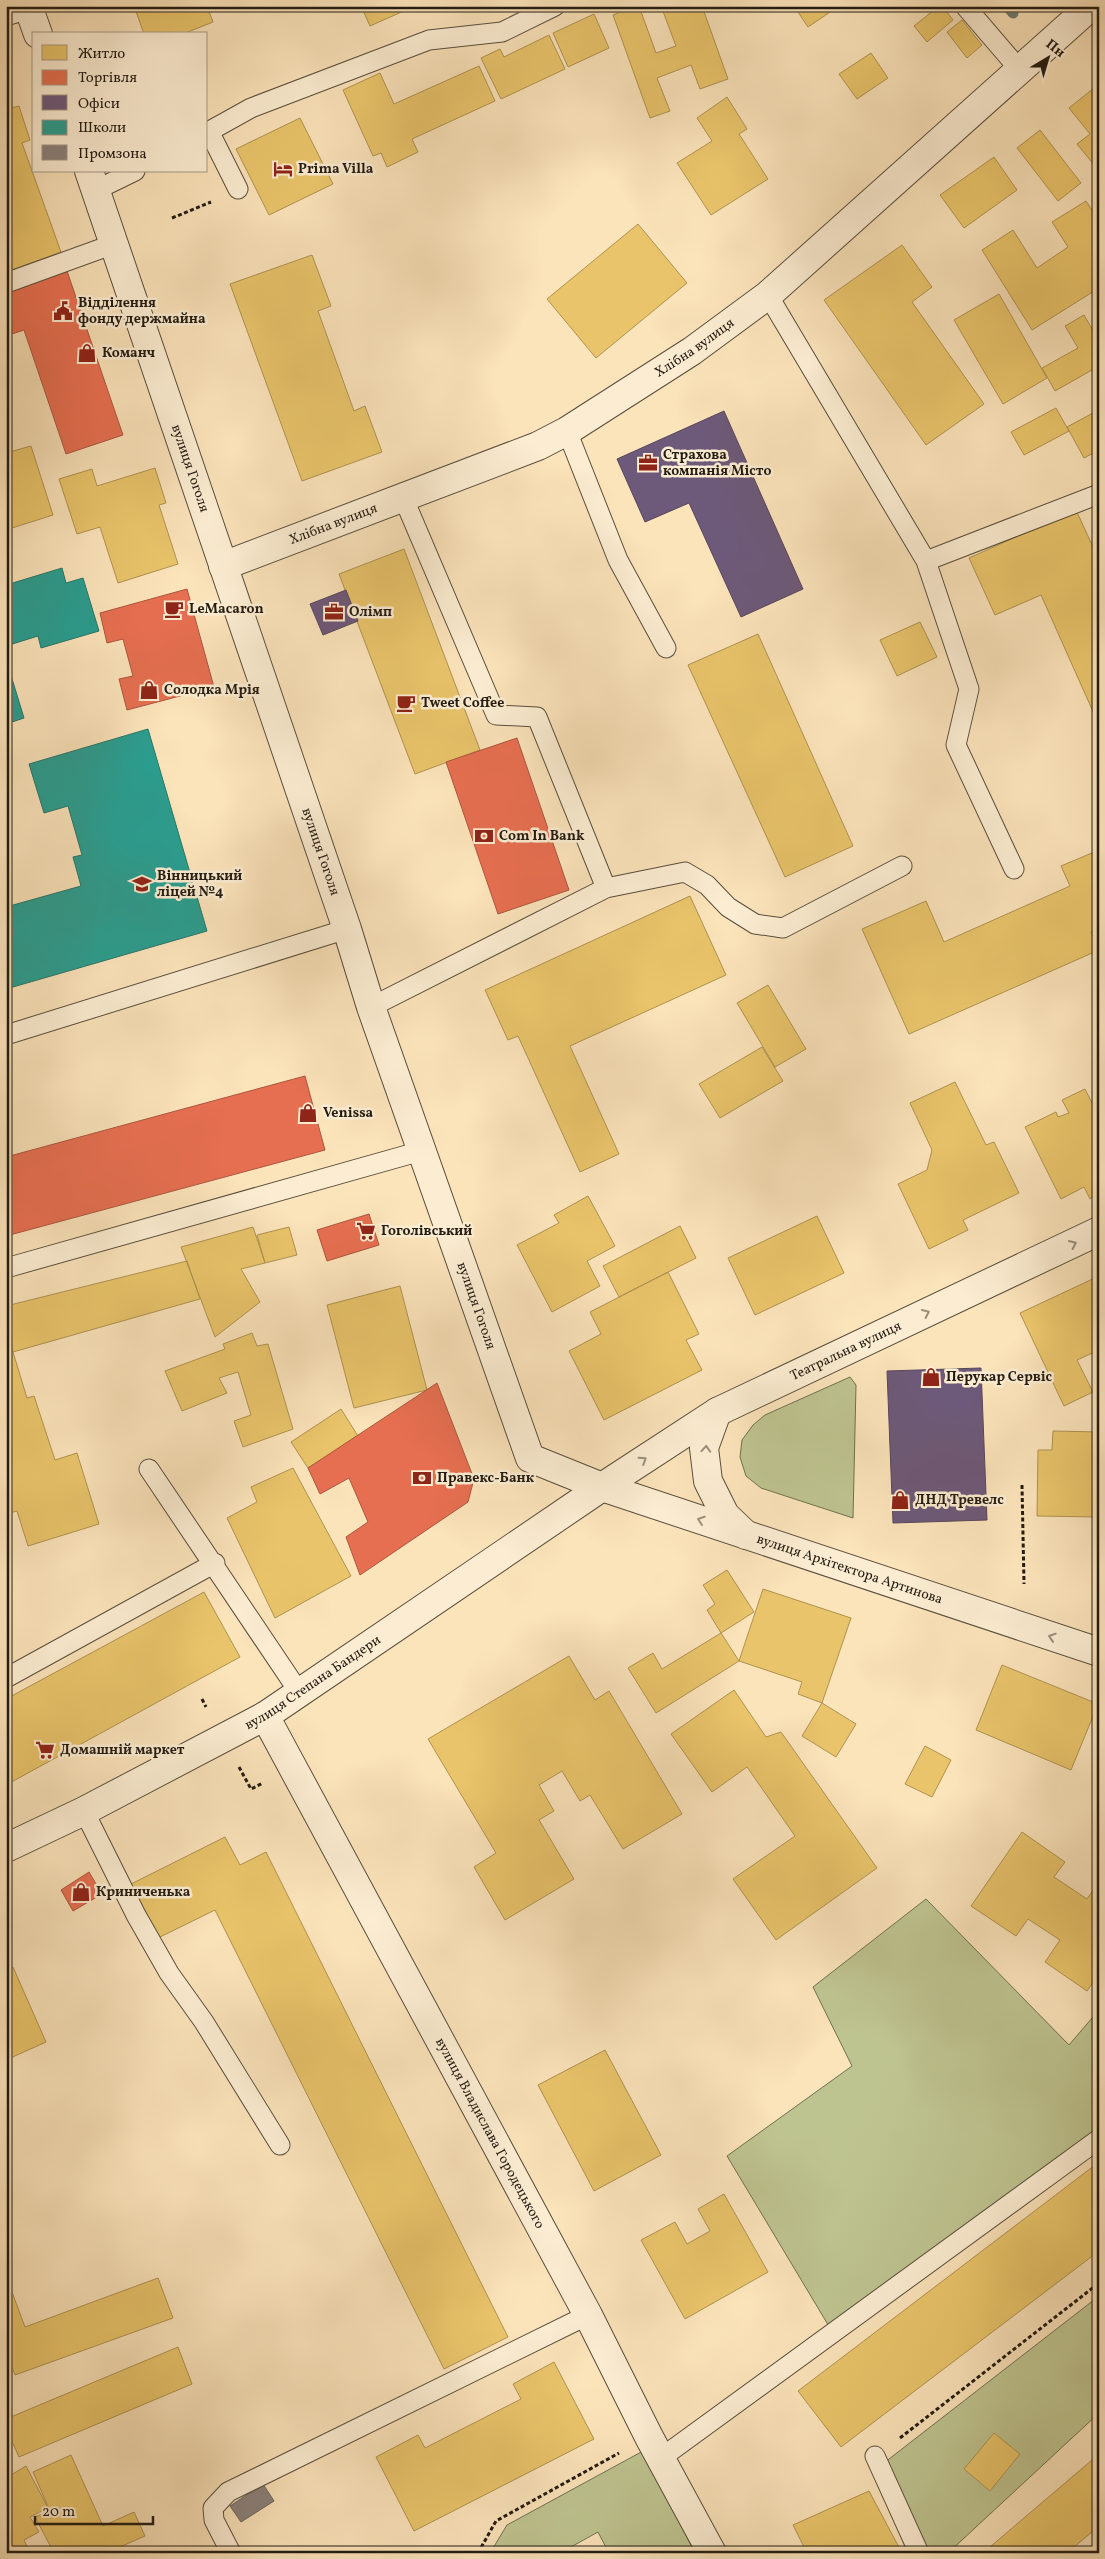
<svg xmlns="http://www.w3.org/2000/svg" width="1105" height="2559" font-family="Vollkorn,serif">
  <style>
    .green { fill: #bec490; stroke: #707052 }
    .homes { fill: #e9c46a; stroke: #ae9250 }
    .shops { fill: #e76f51; stroke: #ac563e }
    .offices { fill: #6d597a; stroke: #57475b }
    .schools { fill: #2a9d8f; stroke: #28766a }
    .industry { fill: #8a817c; stroke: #6b635c }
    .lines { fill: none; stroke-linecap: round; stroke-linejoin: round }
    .stream { stroke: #6d7d71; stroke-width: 11 }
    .service-casing { stroke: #594e3d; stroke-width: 21 }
    .minor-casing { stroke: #594e3d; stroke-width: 30 }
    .tertiary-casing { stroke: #594e3d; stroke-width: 30 }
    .path { stroke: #231c13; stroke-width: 3; stroke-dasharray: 4 2.5; stroke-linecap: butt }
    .service { stroke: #fcedd2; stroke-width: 19 }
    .minor { stroke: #fcedd2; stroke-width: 28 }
    .tertiary { stroke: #fcedd2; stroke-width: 28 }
    .oneway { stroke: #9a8f7c }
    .labels { text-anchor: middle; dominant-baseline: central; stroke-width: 5; stroke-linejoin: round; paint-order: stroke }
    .poi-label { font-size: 14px; font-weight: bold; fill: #231c13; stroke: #fcedd2; text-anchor: start }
    .street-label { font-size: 14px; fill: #231c13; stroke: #fcedd2 }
  </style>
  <rect width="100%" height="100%" fill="#fbe3ba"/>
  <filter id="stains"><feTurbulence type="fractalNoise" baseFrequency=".004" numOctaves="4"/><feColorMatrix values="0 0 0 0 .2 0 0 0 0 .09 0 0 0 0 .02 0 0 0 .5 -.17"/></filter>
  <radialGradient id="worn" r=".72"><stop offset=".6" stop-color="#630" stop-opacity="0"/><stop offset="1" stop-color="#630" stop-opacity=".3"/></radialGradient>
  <path class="green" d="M850 1377 856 1385 853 1518 761 1488 746 1476 740 1457 742 1440 753 1425 765 1415Z
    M926 1899 1069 2045 1099 2010V2138L833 2333 727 2156 852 2066 813 1987Z
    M1099 2296V2413L948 2553H919L880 2466Z
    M643 2451 695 2553H609L598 2532 560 2553H490L507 2525Z"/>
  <path class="homes" d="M134 6H207L213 22 183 34H144Z
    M361 6H415L370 26Z
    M635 6H639L656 53 676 46 661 6H702L728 79 700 89 691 65 657 78 670 111 650 118 613 15Z
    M794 6H839L808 27Z
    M939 6H942L953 20 927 42 914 26Z
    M594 14 609 48 568 67 553 33Z
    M962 20 982 45 967 58 947 32Z
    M549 35 565 69 501 99 481 58 500 49 504 57Z
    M871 53 888 78 857 99 839 74Z
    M479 66 495 101 412 139 418 152 387 167 381 153 373 156 343 90 380 73 394 104Z
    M1099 84V171L1077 144 1090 134 1069 108Z
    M727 97 747 129 739 134 768 179 711 215 677 163 712 141 697 118Z
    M19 106 30 140 22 143 61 252 6 272V109Z
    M300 118 333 184 269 215 236 149Z
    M1040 130 1081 183 1058 201 1017 148Z
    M994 157 1017 190 964 228 940 195Z
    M1086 201 1099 221V288L1032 330 982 250 1013 230 1037 268 1068 247 1052 222Z
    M638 224 687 283 596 358 547 299Z
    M902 245 932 287 912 302 984 404 926 445 824 300Z
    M312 255 331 306 318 311 354 411 365 406 382 452 302 481 230 284Z
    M999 294 1047 378 1003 404 954 320Z
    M1084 315 1099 341V366L1055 391 1042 368 1078 348 1065 326Z
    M1056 408 1069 431 1024 455 1011 432Z
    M1093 413 1099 424V450L1084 458 1067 427Z
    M31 446 53 515 9 529 6 519V453Z
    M155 468 166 503 159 505 178 564 118 583 100 527 77 534 59 479 92 469 97 486Z
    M1076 510 1099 560V725L1041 595 995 615 969 558Z
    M404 549 480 750 415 774 339 574Z
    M920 622 937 657 897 676 880 640Z
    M758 634 853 846 785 877 688 665Z
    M1099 850V929L1091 932 1099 950 909 1034 862 929 926 901 944 942 1070 886 1061 866Z
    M690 896 726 975 570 1046 619 1154 580 1172 518 1036 508 1040 485 990Z
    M768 985 806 1049 775 1067 737 1003Z
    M762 1047 783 1081 720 1118 699 1084Z
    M955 1082 986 1145 994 1142 1019 1193 963 1220 968 1230 929 1249 898 1184 927 1170 932 1150 910 1103Z
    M1085 1089 1092 1103 1099 1099V1194L1090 1199 1084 1187 1061 1199 1025 1127 1056 1112 1058 1117 1069 1113 1062 1100Z
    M588 1196 615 1246 587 1261 600 1286 552 1312 517 1245 559 1223 554 1215Z
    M817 1216 844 1273 755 1315 728 1258Z
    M680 1226 696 1258 619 1297 603 1266Z
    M253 1227 265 1263 241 1269 260 1302 215 1337 181 1247Z
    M289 1227 297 1255 265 1263 257 1235Z
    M187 1261 200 1299 13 1352 6 1331V1306Z
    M668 1272 699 1334 686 1340 702 1370 604 1420 569 1351 601 1334 590 1312Z
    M1099 1276V1350L1077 1360 1093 1392 1064 1406 1020 1313Z
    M400 1286 427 1390 354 1408 327 1305Z
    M252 1333 257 1346 268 1344 293 1429 243 1447 234 1421 251 1415 238 1372 219 1378 227 1393 182 1411 165 1371 225 1349 223 1344Z
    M13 1352 27 1398 34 1396 55 1460 77 1453 99 1524 28 1546 17 1511 6 1514V1353Z
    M341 1409 358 1436 308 1468 291 1442Z
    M1053 1431 1099 1432V1517L1037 1516 1038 1450H1052Z
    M293 1468 351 1576 275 1618 227 1518 257 1502 251 1487Z
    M727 1570 754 1612 721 1633 707 1610 715 1604 703 1585Z
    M763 1589 851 1618 822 1703 798 1694 802 1682 739 1661Z
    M204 1592 240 1657 6 1785V1699Z
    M721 1633 739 1661 656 1713 628 1668 653 1653 662 1669Z
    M569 1656 595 1700 609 1691 682 1814 623 1849 590 1795 580 1801 562 1771 539 1785 554 1811 539 1820 574 1879 505 1920 474 1867 496 1853 428 1739Z
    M1002 1665 1098 1704 1071 1770 976 1730Z
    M734 1690 766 1737 781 1732 877 1868 776 1940 733 1879 795 1836 747 1767 712 1792 671 1734Z
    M822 1703 856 1724 836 1757 802 1736Z
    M925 1746 951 1760 932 1797 905 1784Z
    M1022 1832 1065 1862 1054 1877 1087 1899 1099 1882V1974L1087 1991 1045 1962 1060 1940 1028 1919 1016 1936 971 1906Z
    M225 1837 240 1865 266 1852 508 2337 444 2369 215 1910 158 1938 131 1884Z
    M13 1967 46 2042 6 2060V1970Z
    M605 2050 661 2155 594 2191 538 2085Z
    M1099 2162V2251L841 2447 798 2391Z
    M724 2194 768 2272 685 2319 641 2240 675 2222 687 2244 710 2231 698 2209Z
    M158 2278 173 2318 15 2375 6 2352V2294L12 2292 25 2327Z
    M178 2347 192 2384 19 2457 6 2428V2419Z
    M554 2362 594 2439 414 2531 376 2457 418 2435 425 2448 521 2399 513 2384Z
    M994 2433 1020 2454 990 2491 964 2469Z
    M1099 2454V2526L1067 2553H983Z
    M71 2455 103 2526 134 2512 145 2536 113 2550 115 2553H54L35 2517 50 2511 33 2472Z
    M6 2466 11 2475 26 2466 48 2508 30 2517 39 2532 24 2540 30 2553H6Z
    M869 2491 902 2553H807L793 2525Z"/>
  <path class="shops" d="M67 271 123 435 66 454 24 330 9 335 6 327V291Z
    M187 589 214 687 127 710 119 679 133 676 123 639 107 643 100 613Z
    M517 738 569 890 498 914 446 762Z
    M305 1076 325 1150 6 1236V1157Z
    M369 1214 379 1245 327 1261 317 1230Z
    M437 1383 474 1479 468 1502 360 1575 346 1537 368 1522 349 1478 320 1494 308 1468Z
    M89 1872 102 1894 73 1911 61 1890Z"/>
  <path class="offices" d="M724 411 803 589 741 617 689 503 645 522 617 459Z
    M346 590 358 621 323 635 310 604Z
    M981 1368 987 1520 893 1523 887 1371Z"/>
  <path class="schools" d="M62 568 66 583 83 578 99 631 41 648 38 636 6 646V585Z
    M6 659 24 718 6 724Z
    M148 729 207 931 6 989V907L81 886 73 857 82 855 68 806 44 813 29 764Z"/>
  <path class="industry" d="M263 2484 274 2501 241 2522 230 2506Z"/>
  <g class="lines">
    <path class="stream" d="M1007 6 1013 13"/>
    <g class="service-casing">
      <path id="service" d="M965 6 1019 69
        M6 16 29 9
        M209 131 238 189
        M206 133 251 108 429 40 502 32 555 6
        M96 190 135 171
        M6 283 114 244
        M768 295 926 561 969 689 956 745 1014 869
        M567 431 618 560 666 648
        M403 497 496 715 537 717 606 888
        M926 561 1099 494
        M371 1007 606 888 685 872 707 885 728 907 755 924 783 928 902 866
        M6 1035 347 929
        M6 1268 421 1151
        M149 1469 299 1692
        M6 1678 215 1563
        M84 1811 136 1915 169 1973 204 2022 280 2145
        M875 2456 919 2553
        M661 2458 1099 2139
        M231 2553 214 2520 213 2508 228 2492 588 2315"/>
    </g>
    <g class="minor-casing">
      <g id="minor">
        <path d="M28 6 38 34"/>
        <path id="s1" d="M89 171 347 929 371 1007 530 1458 602 1487"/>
        <path id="s2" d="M223 566 538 446 567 431 692 351 768 295 1091 6"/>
      </g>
    </g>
    <g class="tertiary-casing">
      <g id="tertiary">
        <path d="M717 1412 704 1448 708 1481 725 1515 746 1535"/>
        <path id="s3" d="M602 1487 1099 1652"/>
        <path id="s4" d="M265 1716 588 2315 649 2437 712 2553"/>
        <path id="s5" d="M6 1848 84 1811 265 1716 602 1487 717 1412 1099 1231"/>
      </g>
    </g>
    <path class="path" d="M172 218 211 202
      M1022 1485 1024 1584
      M202 1699 206 1707
      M239 1767 251 1789 263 1783
      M900 2438 1099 2283
      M478 2553 496 2521 619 2453"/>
    <use href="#service" class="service"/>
    <use href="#minor" class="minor"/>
    <use href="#tertiary" class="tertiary"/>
  </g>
  <defs><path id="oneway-chevron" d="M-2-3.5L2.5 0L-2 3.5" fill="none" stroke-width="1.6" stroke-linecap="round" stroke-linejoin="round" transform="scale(1.25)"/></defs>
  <g class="oneway">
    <use href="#oneway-chevron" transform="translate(1073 1244) rotate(-25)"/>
    <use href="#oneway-chevron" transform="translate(926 1313) rotate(-25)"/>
    <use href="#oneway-chevron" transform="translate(706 1449) rotate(-86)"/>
    <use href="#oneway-chevron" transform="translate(643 1460) rotate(-33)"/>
    <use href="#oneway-chevron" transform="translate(701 1520) rotate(-161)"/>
    <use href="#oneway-chevron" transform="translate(1052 1637) rotate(-162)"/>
  </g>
  <defs>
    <g id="hotel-bare" transform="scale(1.5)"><path d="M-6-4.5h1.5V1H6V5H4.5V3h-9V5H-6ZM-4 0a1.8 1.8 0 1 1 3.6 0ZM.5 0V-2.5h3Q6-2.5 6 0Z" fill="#8f2418" stroke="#fcedd2" stroke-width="2.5" paint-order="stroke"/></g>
    <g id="civic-bare" transform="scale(1.5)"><path d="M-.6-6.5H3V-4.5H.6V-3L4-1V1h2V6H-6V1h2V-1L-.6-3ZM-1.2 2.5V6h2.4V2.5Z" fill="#8f2418" stroke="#fcedd2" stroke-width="2.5" paint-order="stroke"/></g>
    <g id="shop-bare" transform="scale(1.5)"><path d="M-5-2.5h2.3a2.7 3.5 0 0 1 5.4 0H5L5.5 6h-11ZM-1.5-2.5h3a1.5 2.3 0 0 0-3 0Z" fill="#8f2418" stroke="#fcedd2" stroke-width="2.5" paint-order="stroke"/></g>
    <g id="office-bare" transform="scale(1.5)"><path d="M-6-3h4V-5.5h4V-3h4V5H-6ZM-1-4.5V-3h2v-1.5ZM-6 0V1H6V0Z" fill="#8f2418" stroke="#fcedd2" stroke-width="2.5" paint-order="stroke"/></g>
    <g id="cafe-bare" transform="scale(1.5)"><path d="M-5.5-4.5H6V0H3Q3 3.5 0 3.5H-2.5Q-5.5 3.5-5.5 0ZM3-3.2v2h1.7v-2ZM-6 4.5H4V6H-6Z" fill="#8f2418" stroke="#fcedd2" stroke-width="2.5" paint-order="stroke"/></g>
    <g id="bank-bare" transform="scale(1.5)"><path d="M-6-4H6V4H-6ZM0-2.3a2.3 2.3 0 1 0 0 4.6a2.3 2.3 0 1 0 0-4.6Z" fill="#8f2418" stroke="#fcedd2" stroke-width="2.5" paint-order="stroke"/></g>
    <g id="school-bare" transform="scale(1.5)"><path d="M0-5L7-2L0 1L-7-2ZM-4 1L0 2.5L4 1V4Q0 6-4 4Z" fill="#8f2418" stroke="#fcedd2" stroke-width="2.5" paint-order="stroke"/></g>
    <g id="supermarket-bare" transform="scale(1.5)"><path d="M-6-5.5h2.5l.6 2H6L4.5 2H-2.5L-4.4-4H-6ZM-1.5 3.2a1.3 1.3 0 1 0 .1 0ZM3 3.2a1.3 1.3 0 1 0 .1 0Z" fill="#8f2418" stroke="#fcedd2" stroke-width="2.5" paint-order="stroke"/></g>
  </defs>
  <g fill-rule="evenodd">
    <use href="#hotel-bare" x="283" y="169"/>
    <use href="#civic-bare" x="63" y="311"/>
    <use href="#shop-bare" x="87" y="353"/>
    <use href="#office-bare" x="648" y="463"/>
    <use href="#cafe-bare" x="174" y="609"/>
    <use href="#office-bare" x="334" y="612"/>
    <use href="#shop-bare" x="149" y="690"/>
    <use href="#cafe-bare" x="406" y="703"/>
    <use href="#bank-bare" x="484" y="836"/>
    <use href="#school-bare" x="142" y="884"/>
    <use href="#shop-bare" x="308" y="1113"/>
    <use href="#supermarket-bare" x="366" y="1231"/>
    <use href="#shop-bare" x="931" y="1377"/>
    <use href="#bank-bare" x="422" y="1478"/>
    <use href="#shop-bare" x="900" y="1500"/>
    <use href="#supermarket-bare" x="45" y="1750"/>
    <use href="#shop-bare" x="81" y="1892"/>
  </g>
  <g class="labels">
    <g class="poi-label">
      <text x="298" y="169">Prima Villa</text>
      <text x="78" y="303">Відділення<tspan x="78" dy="16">фонду держмайна</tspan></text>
      <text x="102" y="353">Команч</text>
      <text x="663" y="455">Страхова<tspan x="663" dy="16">компанія Місто</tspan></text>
      <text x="189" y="609">LeMacaron</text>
      <text x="349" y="612">Олімп</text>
      <text x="164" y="690">Солодка Мрія</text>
      <text x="421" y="703">Tweet Coffee</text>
      <text x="499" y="836">Com In Bank</text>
      <text x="157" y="876">Вінницький<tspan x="157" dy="16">ліцей №4</tspan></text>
      <text x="323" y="1113">Venissa</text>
      <text x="381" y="1231">Гоголівський</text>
      <text x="946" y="1377">Перукар Сервіс</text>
      <text x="437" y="1478">Правекс-Банк</text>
      <text x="915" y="1500">ДНД Тревелс</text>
      <text x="60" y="1750">Домашній маркет</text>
      <text x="96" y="1892">Криниченька</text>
    </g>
    <g class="street-label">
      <text stroke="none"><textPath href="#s2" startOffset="522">Хлібна вулиця</textPath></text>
      <text stroke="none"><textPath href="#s1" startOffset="314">вулиця Гоголя</textPath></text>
      <text stroke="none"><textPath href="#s2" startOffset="118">Хлібна вулиця</textPath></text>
      <text stroke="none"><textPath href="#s1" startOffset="719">вулиця Гоголя</textPath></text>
      <text stroke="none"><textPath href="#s1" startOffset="1199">вулиця Гоголя</textPath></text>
      <text stroke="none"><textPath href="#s5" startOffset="978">Театральна вулиця</textPath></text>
      <text stroke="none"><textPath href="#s3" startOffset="261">вулиця Архітектора Артинова</textPath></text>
      <text stroke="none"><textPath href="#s5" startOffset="349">вулиця Степана Бандери</textPath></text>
      <text stroke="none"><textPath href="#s4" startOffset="474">вулиця Владислава Городецького</textPath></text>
    </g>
  </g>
  <rect width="1105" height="2559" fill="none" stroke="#fbe3ba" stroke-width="25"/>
  <rect x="8" y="8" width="1090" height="2544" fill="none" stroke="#231c13" stroke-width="2.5"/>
  <rect x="12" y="12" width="1080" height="2534" fill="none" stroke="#231c13"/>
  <rect x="32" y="32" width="175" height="140" fill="#fcedd2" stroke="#a59986"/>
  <rect x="42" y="45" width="25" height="15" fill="#e9c46a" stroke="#a59986"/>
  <text x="78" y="58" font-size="15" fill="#231c13">Житло</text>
  <rect x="42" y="70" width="25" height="15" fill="#e76f51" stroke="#a59986"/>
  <text x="78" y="82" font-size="15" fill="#231c13">Торгівля</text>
  <rect x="42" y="95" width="25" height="15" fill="#6d597a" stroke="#a59986"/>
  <text x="78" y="108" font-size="15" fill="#231c13">Офіси</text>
  <rect x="42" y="120" width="25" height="15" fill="#2a9d8f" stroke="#a59986"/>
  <text x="78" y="132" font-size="15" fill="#231c13">Школи</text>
  <rect x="42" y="145" width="25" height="15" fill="#8a817c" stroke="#a59986"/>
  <text x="78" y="158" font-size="15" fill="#231c13">Промзона</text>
  <g transform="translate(1048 58) rotate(38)" stroke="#fcedd2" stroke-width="4" paint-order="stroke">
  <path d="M0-4L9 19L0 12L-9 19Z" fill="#231c13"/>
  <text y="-8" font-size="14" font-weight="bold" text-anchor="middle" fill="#231c13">Пн</text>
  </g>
  <path d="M35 2516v8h118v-8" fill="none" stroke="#231c13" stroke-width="2.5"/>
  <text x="42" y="2516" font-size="15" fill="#231c13" stroke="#fcedd2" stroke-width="4" paint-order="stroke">20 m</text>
  <rect width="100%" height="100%" filter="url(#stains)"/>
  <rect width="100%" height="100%" fill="url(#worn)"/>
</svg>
